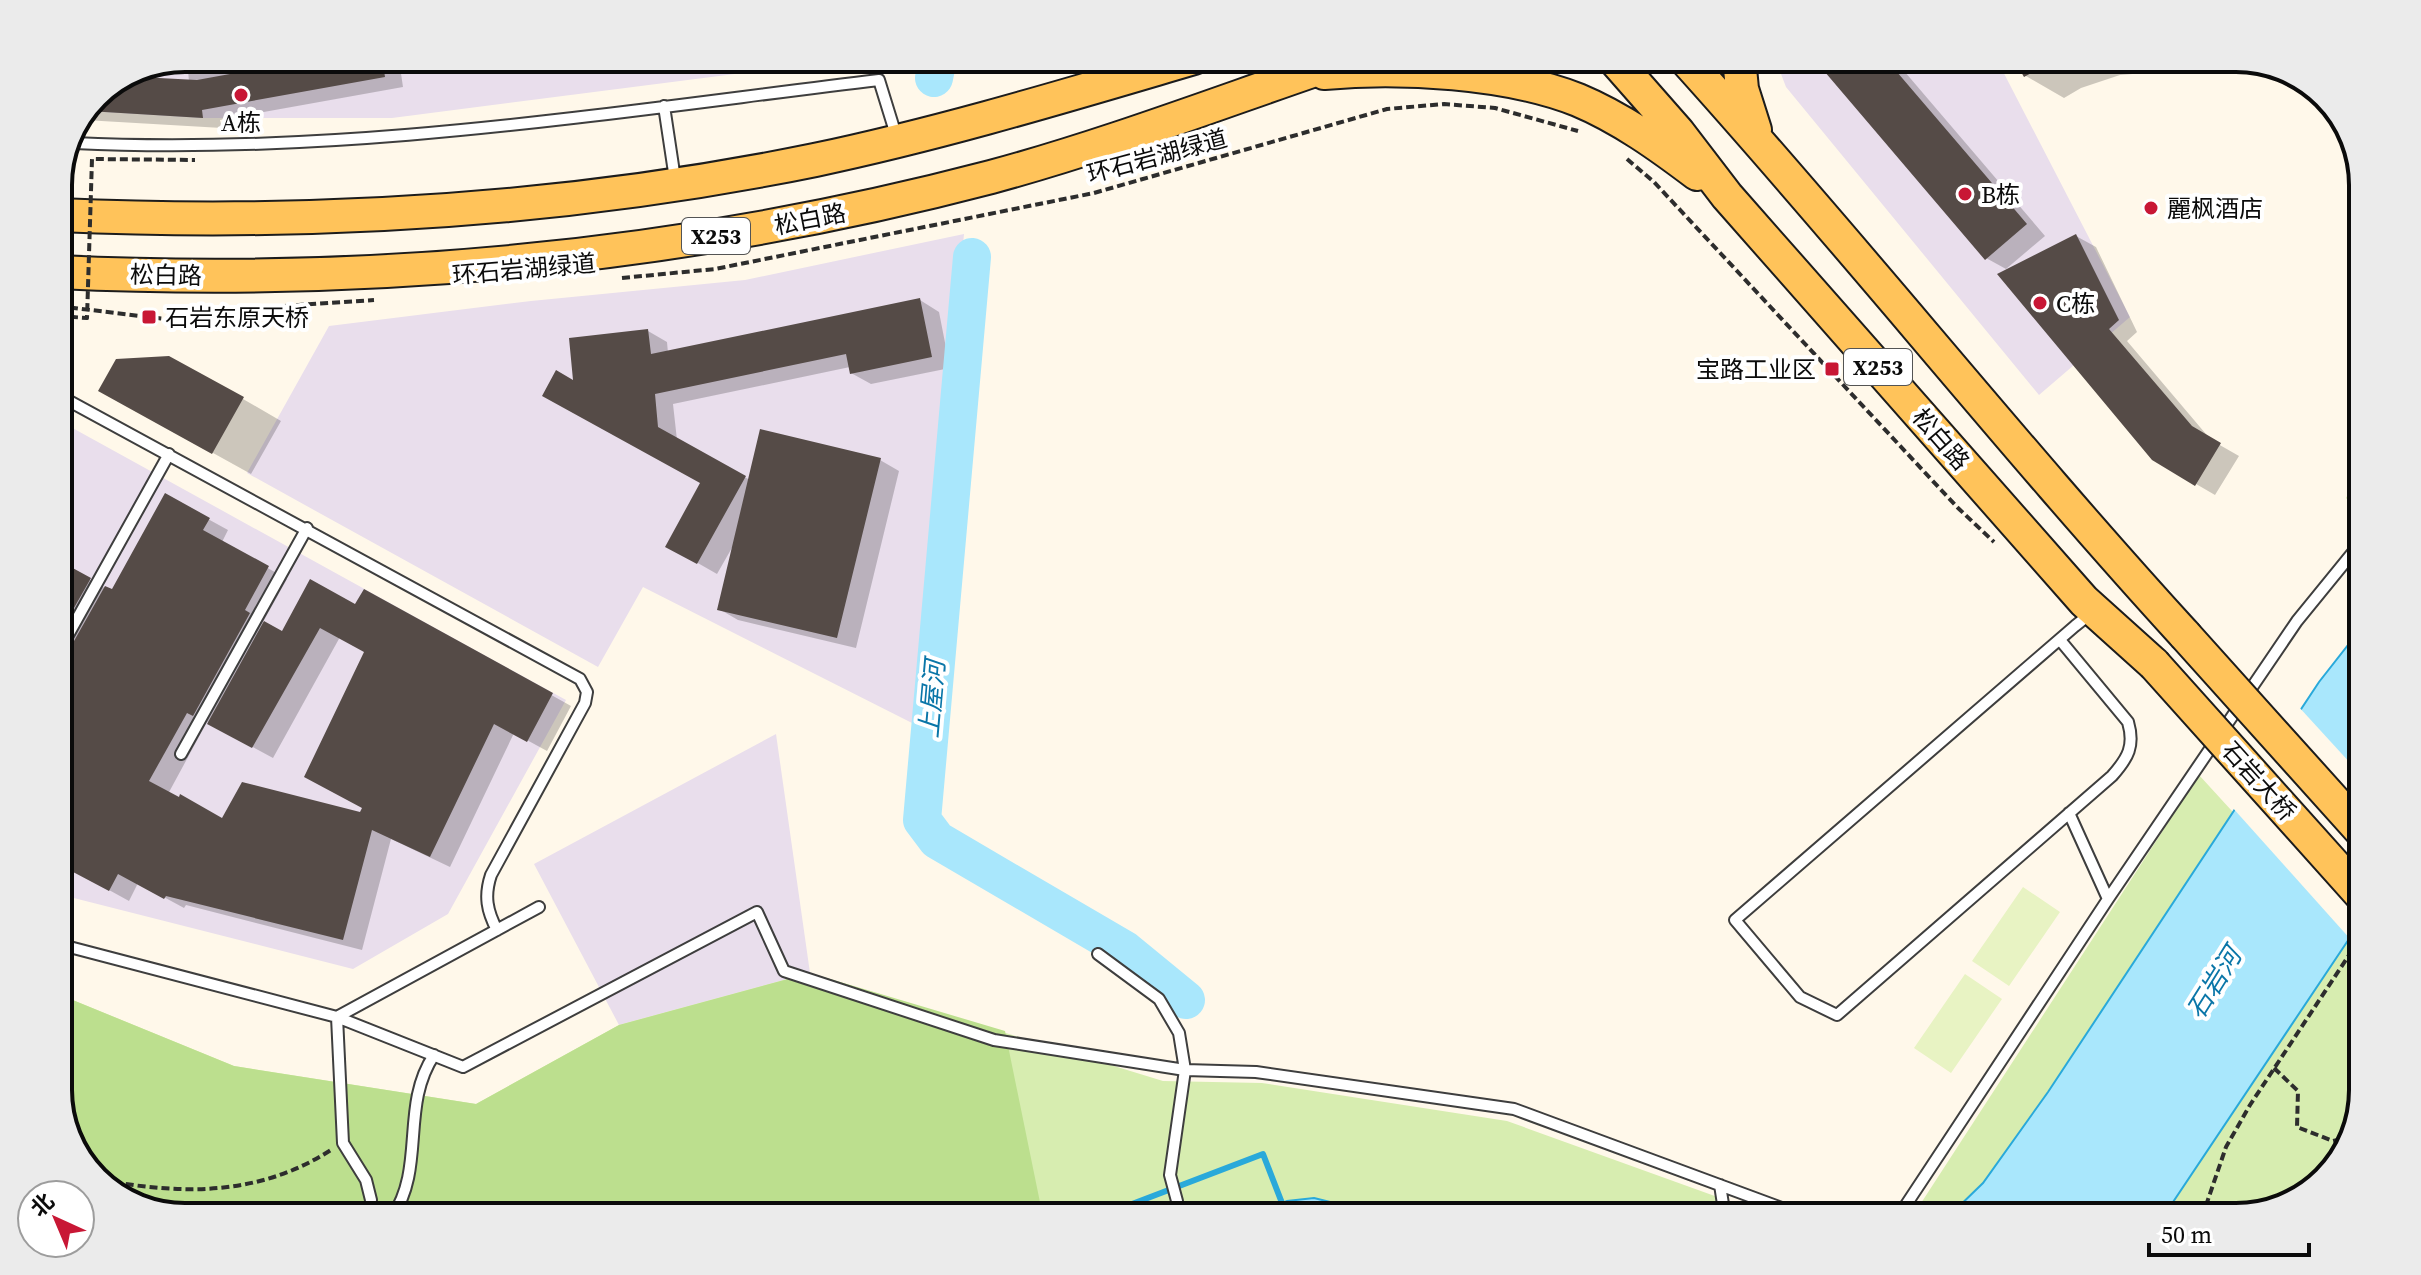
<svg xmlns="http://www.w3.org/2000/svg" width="2421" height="1275" font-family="'Source Serif 4','Noto Sans SC',serif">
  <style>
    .industrial { fill: #e9deec }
    .green { fill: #d7edb0 }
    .forest { fill: #bcdf8e }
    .pitch { fill: #e8f3c3 }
    .water { fill: #a9e7fc; stroke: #29a9da; stroke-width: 2 }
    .pier { fill: #fff8ea }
    .shadow { fill: #0003; fill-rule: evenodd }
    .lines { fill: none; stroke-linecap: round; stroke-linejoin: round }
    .stream { stroke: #29a9da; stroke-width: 6 }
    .river { stroke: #a9e7fc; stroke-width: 38 }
    .building { fill: #554b47 }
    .lane-casing { stroke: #3e3e3e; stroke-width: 14 }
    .primary-casing { stroke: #1c1c1c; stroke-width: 36 }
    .path { stroke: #2d2d2d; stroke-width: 4; stroke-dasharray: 8 4; stroke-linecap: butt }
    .lane { stroke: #fff; stroke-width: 10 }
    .primary { stroke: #ffc35a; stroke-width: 32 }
    .primary-bridge-casing { stroke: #1c1c1c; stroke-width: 36; stroke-linecap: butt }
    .path-bridge { stroke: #2d2d2d; stroke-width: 4; stroke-dasharray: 8 4; stroke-linecap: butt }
    .primary-bridge { stroke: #ffc35a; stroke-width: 32 }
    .poi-dot { fill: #c81735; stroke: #fff; stroke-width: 3 }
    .labels { text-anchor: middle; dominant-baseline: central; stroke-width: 8; stroke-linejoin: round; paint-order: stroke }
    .shield { fill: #fff; stroke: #545454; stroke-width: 2 }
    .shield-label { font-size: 22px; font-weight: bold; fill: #0b0b0b }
    .poi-label { font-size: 24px; fill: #0b0b0b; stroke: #fff; text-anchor: start }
    .street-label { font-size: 24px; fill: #0b0b0b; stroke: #fff }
    .water-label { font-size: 26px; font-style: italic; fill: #0a76a8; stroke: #fff }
    .rim { fill: none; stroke: #0b0b0b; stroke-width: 4 }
  </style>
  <rect width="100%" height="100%" fill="#fff8ea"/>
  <path class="industrial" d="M185 58H859L392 118H203L88 111 96 95Z
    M1775 58H1996L2130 317 2039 395 1786 87Z
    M964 234 916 725 643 587 598 667 247 473 329 326 531 301 745 280Z
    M58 420 566 700 448 914 353 969 58 894Z
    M776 734 810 973 619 1025 534 864Z"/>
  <path class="green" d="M2363 466V510L2359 513 2346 498Z
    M2199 775 2363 954V1090L2350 1147 2300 1200 2236 1217H1912Z
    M810 973 1163 1081 1262 1083 1507 1121 1773 1217H185L128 1204 79 1160 58 1099V994L234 1066 476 1104 619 1025Z"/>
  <path class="forest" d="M810 973 1005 1031 1043 1217H185L128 1204 79 1160 58 1099V994L234 1066 476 1104 619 1025Z"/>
  <path class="pitch" d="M2023 887 2060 912 2009 986 1972 961Z
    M1965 974 2002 999 1951 1073 1914 1048Z"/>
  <path class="water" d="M2363 626V918L2163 1217H1948L1983 1183 2048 1092 2319 682Z
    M1314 1198 1342 1205 1367 1217 1251 1216 1287 1201Z"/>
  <path class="pier" d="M2298 706 2363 777V925L2352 941 2232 807Z"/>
  <path class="shadow" d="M187 58H395L399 60 403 87 220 120 222 128 84 120 96 95 135 79 189 82Z
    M1816 58H1893L2045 236 2006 269 1986 258Z
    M2015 58H2236L2245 60 2220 67 2120 75 2081 88 2064 98 2026 76Z
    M2076 236 2096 247 2137 332 2127 341 2211 440 2239 456 2215 495 2153 459Z
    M920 300 939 312 950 368 871 384 851 373 850 367 673 404 677 440 750 480 880 460 899 471 856 648 738 620 719 609 733 546 717 574 668 546 703 483 576 384 648 331 667 342 668 353Z
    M243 399 281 421 251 474 139 412Z
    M166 496 228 530 222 542 287 579 263 622 283 633 356 607 365 591 571 706 547 751 514 733 450 867 391 839 362 950 186 905 184 908 138 883 129 901 58 862V562L112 592ZM340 637 366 651 364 808 362 814 223 820 168 794 207 722 273 758Z
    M1220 1204 1233 1212 1234 1217H1184Z"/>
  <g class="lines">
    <path class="stream" d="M1098 1217 1263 1154 1282 1203"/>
    <path class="river" d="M934 78 938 58
      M972 257 922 820 937 840 1125 950 1186 1000"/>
  </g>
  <path class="building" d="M318 58H382L385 77 202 110 203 118 88 111 96 95 140 77 197 80Z
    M1813 58H1885L2027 224 1985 260Z
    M2013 58H2059L2024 77Z
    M2076 234 2119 320 2109 329 2192 426 2221 443 2195 486 2152 460 1997 274Z
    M920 298 932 357 850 374 846 354 655 394 658 427 746 476 697 564 665 547 700 483 542 396 556 370 573 380 569 338 648 329 651 354Z
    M169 356 244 397 212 454 98 391 116 359Z
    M760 429 881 458 837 638 717 610Z
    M165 493 210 518 203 530 269 566 245 610 250 613 193 716 187 713 149 781 179 797 180 794 222 818 242 782 360 812 362 808 304 777 364 652 320 628 252 748 207 724 264 621 282 631 310 579 355 604 364 589 553 693 527 742 494 724 430 857 372 830 343 940 166 896 164 899 118 874 109 891 58 864V661L65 657 105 586 112 589Z
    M58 560 91 578 58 636Z"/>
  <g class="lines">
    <g class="lane-casing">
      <path id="lane" d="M664 106 675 179
        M74 143C344 156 612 112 879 80L896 135
        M58 395 580 679 587 692 585 703 491 875C484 896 487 911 497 930
        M2060 640 2128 722C2135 746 2128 758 2112 776L1837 1015 1800 997 1735 920 2075 626 2090 614
        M58 653 169 454
        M181 754 307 528
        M2069 813 2108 899
        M58 944 337 1017 539 907
        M1098 954 1159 999 1179 1033 1185 1070 1170 1175 1177 1201 1174 1217
        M1720 1185 1725 1217
        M369 1217 371 1200 366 1180 343 1143 337 1017 463 1067 757 912 784 971 994 1040 1185 1070 1256 1072 1514 1109 1806 1217
        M392 1217C426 1167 400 1106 434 1055
        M1898 1217 2108 899 2297 621 2363 540"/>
    </g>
    <g class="primary-casing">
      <path id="primary" d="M1613 58 1678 132 1727 196 2084 601 2154 664
        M1684 58C1855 247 2013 447 2185 635
        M1739 58 1742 89 1755 130
        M1324 73C1400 66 1508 72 1578 100 1621 118 1660 146 1697 174
        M58 215C312 226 566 211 815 160 943 133 1068 95 1194 58
        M58 272C373 287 686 257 991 177 1113 144 1231 98 1350 58"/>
    </g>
    <path class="path" d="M1627 159 1654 182 1958 508 1994 542
      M622 278 715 269 1094 193 1387 109 1444 104 1495 108 1578 131
      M58 306 173 320 253 308 374 300
      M2274 1068 2298 1091 2297 1127 2333 1141 2346 1138 2351 1140
      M102 1180C183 1195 259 1196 331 1150
      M2202 1217 2226 1147 2250 1105 2363 934"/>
    <use href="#lane" class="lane"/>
    <use href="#primary" class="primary"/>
    <g class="primary-bridge-casing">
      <path id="primary-bridge" d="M2185 635 2363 833
        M2154 664 2363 897"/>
    </g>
    <path class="path-bridge" d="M58 316 87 318 92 159 195 160
      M2350 922 2363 936"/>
    <use href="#primary-bridge" class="primary-bridge"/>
  </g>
  <g class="poi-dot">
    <circle cx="241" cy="95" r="8"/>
    <circle cx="1965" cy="194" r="8"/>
    <circle cx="2151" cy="208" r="8"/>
    <circle cx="2040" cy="303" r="8"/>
    <rect x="141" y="309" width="16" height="16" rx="4"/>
    <rect x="1824" y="361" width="16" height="16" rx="4"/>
  </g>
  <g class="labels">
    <g class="shield">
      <rect x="682" y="218" width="68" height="36" rx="6"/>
      <rect x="1844" y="349" width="68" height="36" rx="6"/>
    </g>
    <g class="shield-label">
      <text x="716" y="236">X253</text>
      <text x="1878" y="367">X253</text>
    </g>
    <g class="poi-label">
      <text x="241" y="122" text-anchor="middle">A栋</text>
      <text x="1981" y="194">B栋</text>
      <text x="2167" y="208">麗枫酒店</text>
      <text x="2056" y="303">C栋</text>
      <text x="165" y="317">石岩东原天桥</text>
      <text x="1816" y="369" text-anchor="end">宝路工业区</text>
    </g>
    <g class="street-label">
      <text transform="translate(1157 156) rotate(-15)">环石岩湖绿道</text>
      <text transform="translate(810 219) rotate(-11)">松白路</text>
      <text transform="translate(524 269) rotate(-5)">环石岩湖绿道</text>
      <text transform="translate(166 275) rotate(1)">松白路</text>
      <text transform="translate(1941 439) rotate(49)">松白路</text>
      <text transform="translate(2259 781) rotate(48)">石岩大桥</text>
    </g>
    <g class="water-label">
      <text transform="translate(932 699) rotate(-85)">上屋河</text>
      <text transform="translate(2214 983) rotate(-58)">石岩河</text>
    </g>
  </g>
  <path d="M0 0H2421V1275H0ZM185 72H2236A113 113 0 0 1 2349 185V1090A113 113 0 0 1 2236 1203H185A113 113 0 0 1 72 1090V185A113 113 0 0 1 185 72Z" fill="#ebebeb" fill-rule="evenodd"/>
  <path class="rim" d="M185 72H2236A113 113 0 0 1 2349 185V1090A113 113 0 0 1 2236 1203H185A113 113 0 0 1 72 1090V185A113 113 0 0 1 185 72Z"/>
  <g transform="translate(56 1219) rotate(316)"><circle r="38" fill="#ffffff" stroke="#9d9d9d" stroke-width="2"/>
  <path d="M0-6L14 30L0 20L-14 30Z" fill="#c81735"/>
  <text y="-12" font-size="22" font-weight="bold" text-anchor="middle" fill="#0b0b0b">北</text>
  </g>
  <path d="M2149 1243v12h160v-12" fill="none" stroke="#0b0b0b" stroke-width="4"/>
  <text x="2161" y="1243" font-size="24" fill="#0b0b0b" stroke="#ffffff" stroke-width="6" paint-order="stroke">50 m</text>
</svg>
